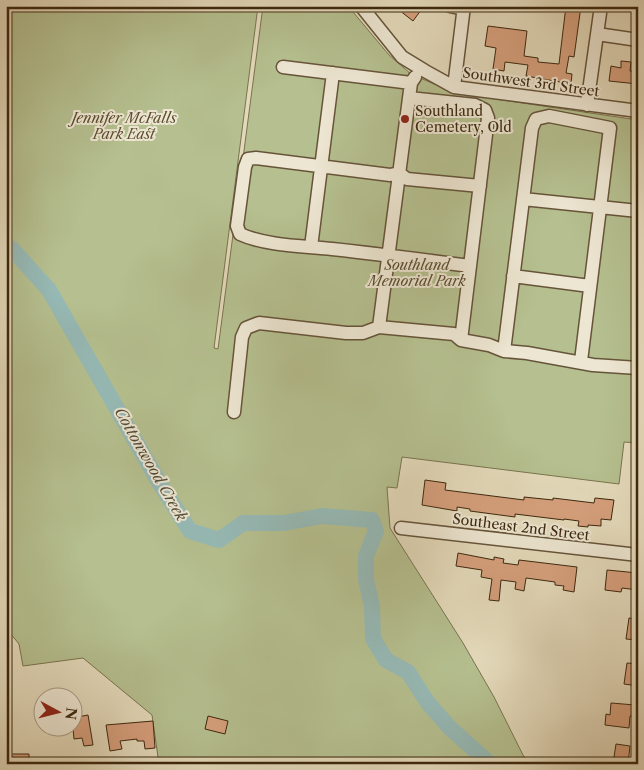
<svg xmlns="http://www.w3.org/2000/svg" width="644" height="770" font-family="'Libre Caslon Text',serif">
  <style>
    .green { fill: #b5bf8f; stroke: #79744f }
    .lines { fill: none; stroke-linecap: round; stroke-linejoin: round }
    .river { stroke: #96b9b5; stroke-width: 16 }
    .building { fill: #d59f7c; stroke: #3d280f }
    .minor-casing { stroke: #66543a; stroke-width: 15 }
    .minor { stroke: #ede6d2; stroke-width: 12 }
    .poi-dot { fill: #8f2418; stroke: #ede6d2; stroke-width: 2 }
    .labels { text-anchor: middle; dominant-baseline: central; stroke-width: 4; stroke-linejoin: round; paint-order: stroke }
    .street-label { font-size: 14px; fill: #3d280f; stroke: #ede6d2 }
    .poi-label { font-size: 14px; fill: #3d280f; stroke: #ede6d2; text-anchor: start }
    .park-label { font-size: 14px; font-style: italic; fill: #5b4e2f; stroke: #ede6d2 }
    .water-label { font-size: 15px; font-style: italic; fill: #534c38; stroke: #ede6d2 }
  </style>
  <rect width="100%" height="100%" fill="#e3d9ba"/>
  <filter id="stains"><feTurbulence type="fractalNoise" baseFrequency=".004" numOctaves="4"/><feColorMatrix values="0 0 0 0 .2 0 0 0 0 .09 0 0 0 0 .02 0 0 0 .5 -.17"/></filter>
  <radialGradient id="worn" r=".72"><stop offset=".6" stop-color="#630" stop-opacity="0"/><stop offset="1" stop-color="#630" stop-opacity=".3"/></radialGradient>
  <path class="green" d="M6 6H258L214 348 218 349 263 6H348L389 55 411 74 455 93 638 120V443L624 442 619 484 402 457 397 488 387 487 390 528 463 643 494 697 523 755 529 764H159L152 715 83 658 23 666 19 644 6 628Z"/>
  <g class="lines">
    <path class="river" d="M6 246 12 249 49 290 160 484 190 531 219 540 243 523H284L322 516 372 520 376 531 366 556V580L372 606 373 639 386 660 408 672 428 703 450 728 490 764"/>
  </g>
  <path class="building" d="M394 6H424L413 21Z
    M566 6H581L574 57 569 56 566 73 572 74 571 84 526 76 528 65 505 62 504 71 493 69 496 48 485 46 488 26 527 31 524 56 538 58V62L559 64Z
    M621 61 631 62 630 71 638 72V84L609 81 611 66 621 68Z
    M425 480 446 483 445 490 524 500V497L553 500V498L594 503 595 498 614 500 611 520 601 519V526L588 525V527L578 526 579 521 564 519V520L515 514V517L470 511V509L457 507V511L422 505Z
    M458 553 494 560V557L504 559 503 563 518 565 519 560 577 567 574 592 563 590 564 586 555 585V582L526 578 524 591 515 589 516 582 501 580 499 601 489 600 492 579 481 577 482 570 456 566Z
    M607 570 638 573V590L622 588 621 592 605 590Z
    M629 618 638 619V640L626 639Z
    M627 663 638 664V686L624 684Z
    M611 703 635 705 634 716H630L629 728 605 725 606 714 610 715Z
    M88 715 93 745 84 746 82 738 74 739 72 718Z
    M208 716 228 721 225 734 205 729Z
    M153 721 155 748 145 749 144 741H137V739L120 741 122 749 110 751 106 725Z
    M616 744 630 746 628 764H613Z
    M12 754H29V764H12Z"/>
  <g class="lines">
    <g class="minor-casing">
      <path id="minor" d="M361 6 402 57 425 71 454 87 638 111
        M450 6 464 9
        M597 34 638 40
        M283 67 411 83 415 77
        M454 87 464 6
        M409 98 475 105 485 110 488 118 461 340
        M587 105 601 6
        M523 199 638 211
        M311 247 333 73
        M470 266C424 260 378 254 332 249 304 246 266 246 240 234L237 226 245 167 248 159 256 158 390 175 399 173 407 179 480 186
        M513 276 590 286
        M379 327 411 83
        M504 351 532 128 536 119 549 116 610 128 581 361
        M234 412 242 337 246 328 259 323 346 333H363L379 327 454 334 461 340 489 345 504 351 527 353 593 365 638 368
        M401 528 638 555"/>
    </g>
    <use href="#minor" class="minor"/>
  </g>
  <circle class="poi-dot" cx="405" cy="119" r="5"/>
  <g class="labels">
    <g class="street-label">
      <text transform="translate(531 82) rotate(8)">Southwest 3rd Street</text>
      <text transform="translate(521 527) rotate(7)">Southeast 2nd Street</text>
    </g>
    <g class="poi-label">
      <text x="415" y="111">Southland<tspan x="415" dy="16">Cemetery, Old</tspan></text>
    </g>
    <g class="park-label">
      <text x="124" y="118">Jennifer McFalls<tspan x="124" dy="16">Park East</tspan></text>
      <text x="417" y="265">Southland<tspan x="417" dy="16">Memorial Park</tspan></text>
    </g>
    <g class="water-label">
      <text transform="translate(151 464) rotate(60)">Cottonwood Creek</text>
    </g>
  </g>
  <rect width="644" height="770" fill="none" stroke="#e3d9ba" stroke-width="25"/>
  <rect x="8" y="8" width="629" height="755" fill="none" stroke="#3d280f" stroke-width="2.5"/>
  <rect x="12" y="12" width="619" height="745" fill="none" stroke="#3d280f"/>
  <g transform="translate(58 712) rotate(97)"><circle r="24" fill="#ede6d2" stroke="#a79a84"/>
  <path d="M0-4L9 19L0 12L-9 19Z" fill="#8f2418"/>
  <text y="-8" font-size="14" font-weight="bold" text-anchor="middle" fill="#3d280f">N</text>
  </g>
  <rect width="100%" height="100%" filter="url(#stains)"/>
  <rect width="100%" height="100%" fill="url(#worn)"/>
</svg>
